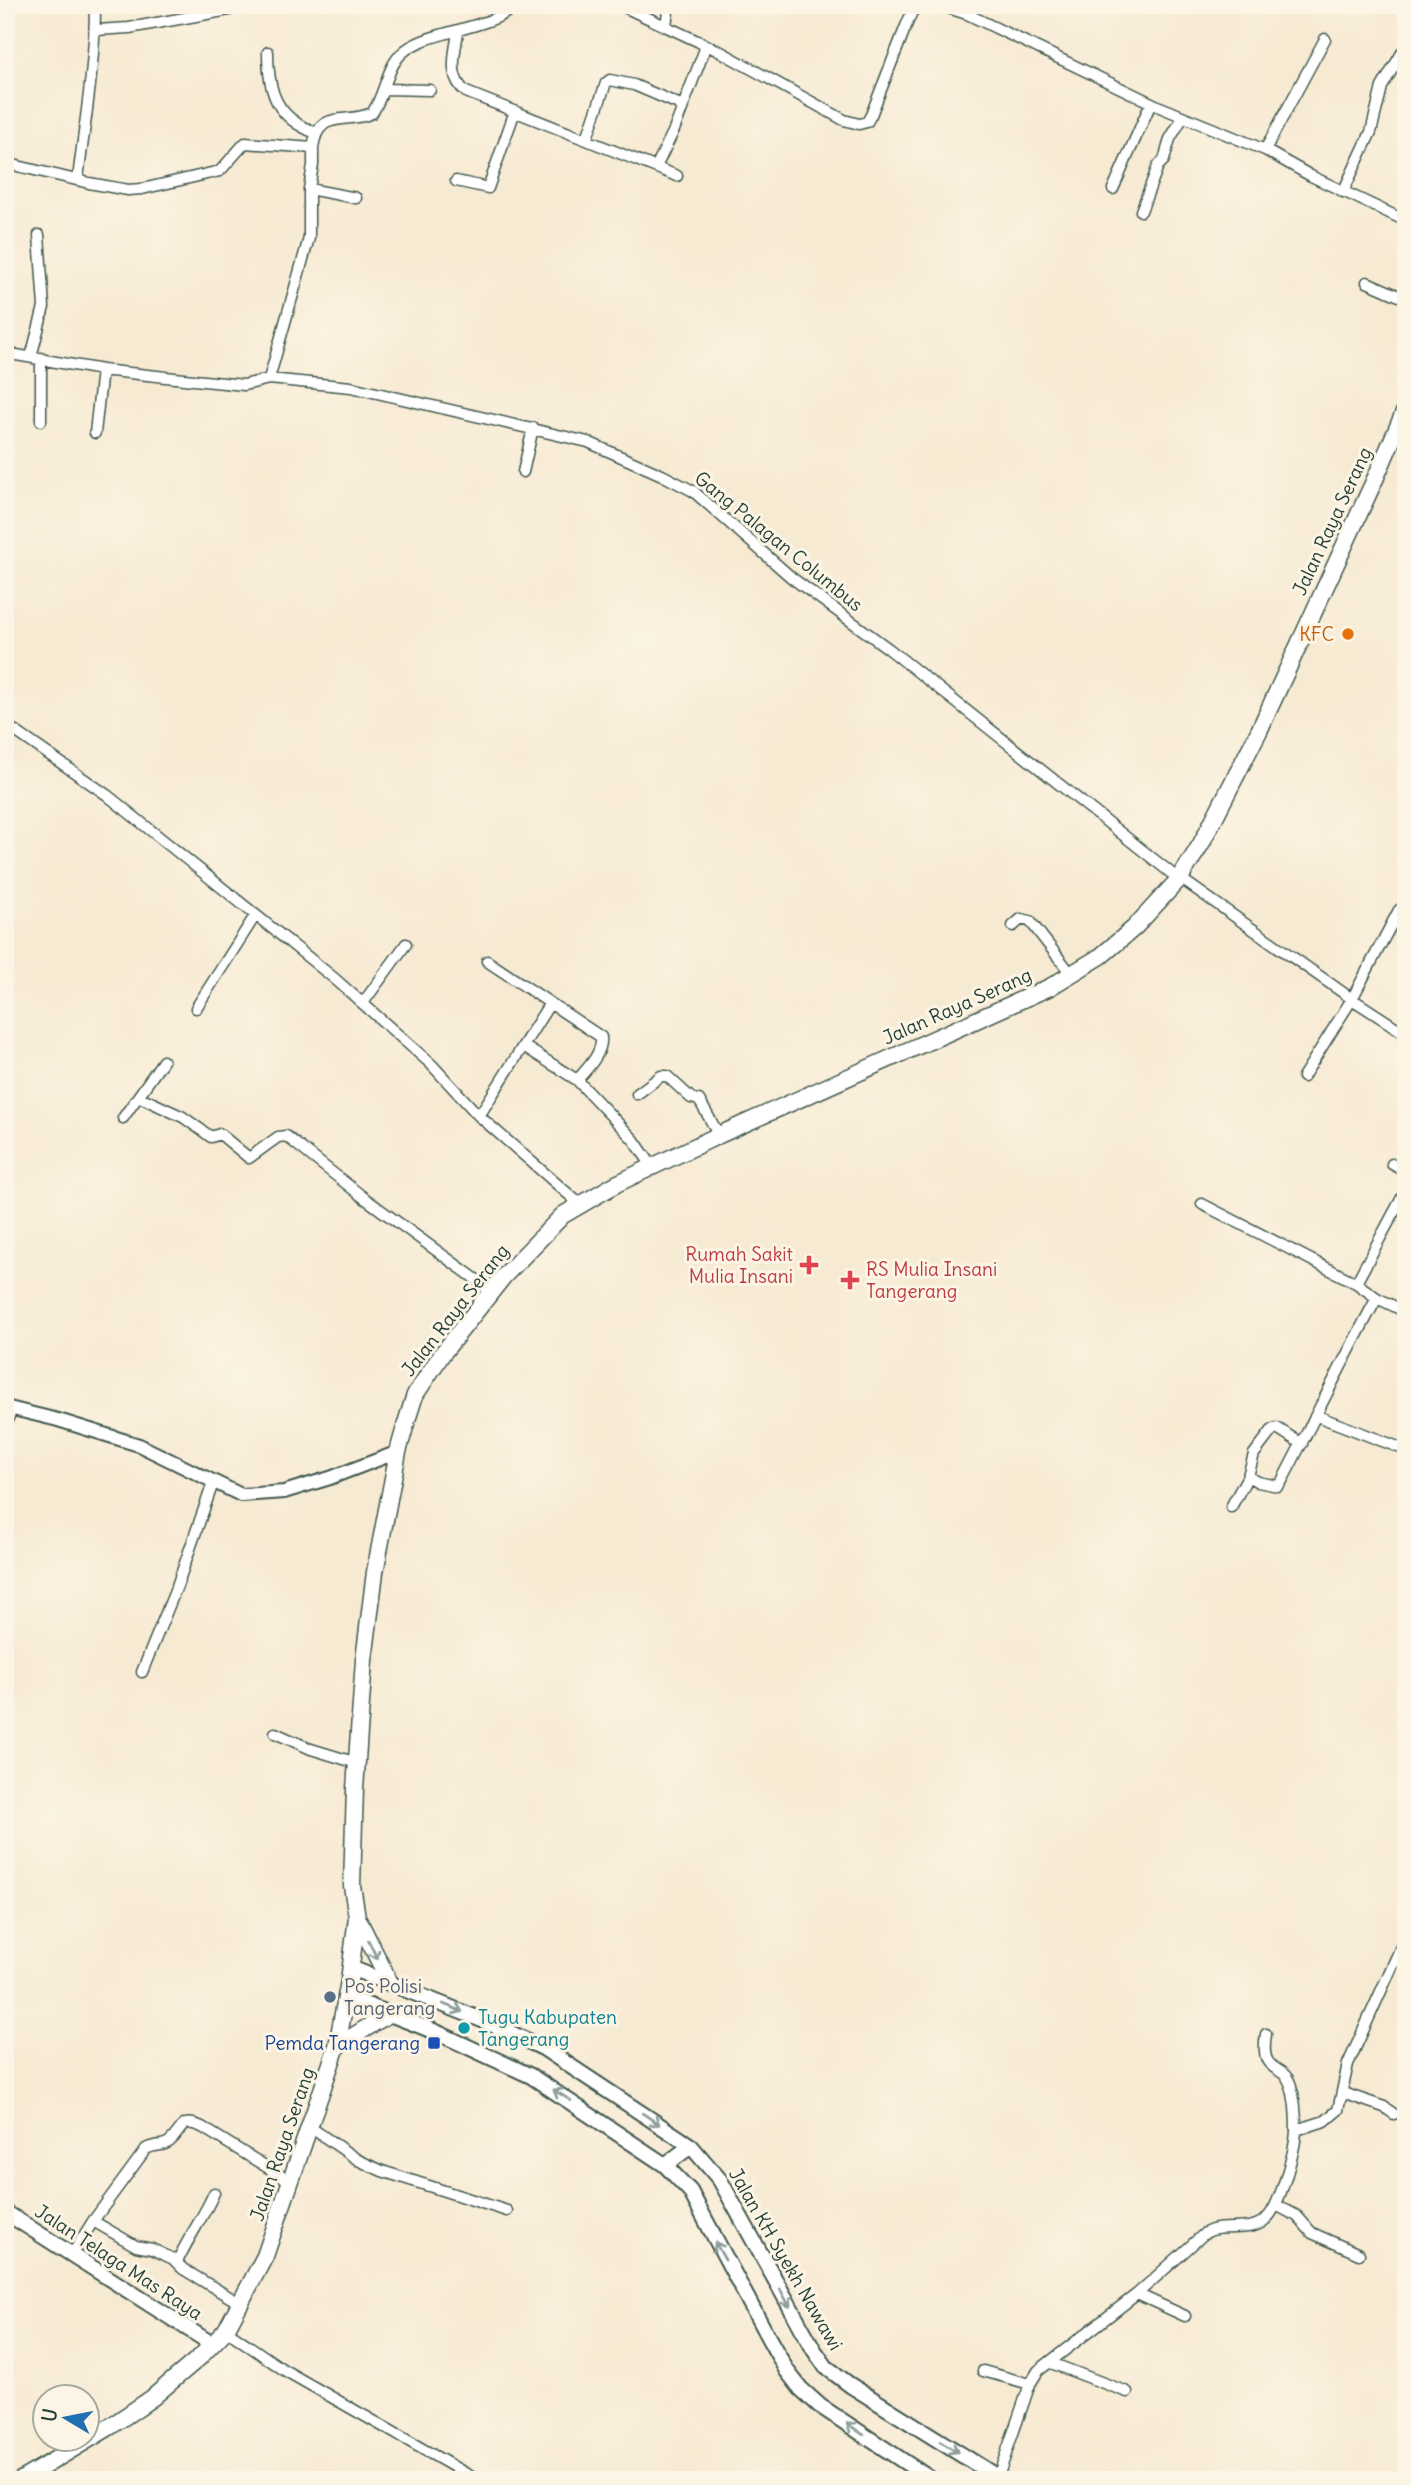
<svg xmlns="http://www.w3.org/2000/svg" width="1411" height="2485" font-family="Delius,sans-serif">
  <style>
    .lines { fill: none; stroke-linecap: round; stroke-linejoin: round }
    .minor-casing { stroke: #3f574c; stroke-width: 13 }
    .tertiary-casing { stroke: #3f574c; stroke-width: 16 }
    .secondary-casing { stroke: #3f574c; stroke-width: 18 }
    .trunk-casing { stroke: #3f574c; stroke-width: 19 }
    .minor { stroke: #fff; stroke-width: 10 }
    .tertiary { stroke: #fff; stroke-width: 12 }
    .secondary { stroke: #fff; stroke-width: 14 }
    .trunk { stroke: #fff; stroke-width: 16 }
    .oneway { stroke: #8f9e9a }
    .food-dot { fill: #e8710a; stroke: #fcf5e5; stroke-width: 2.5 }
    .health-dot { fill: #e0444e; stroke: #fcf5e5; stroke-width: 2.5 }
    .service-dot { fill: #5c6f8a; stroke: #fcf5e5; stroke-width: 2.5 }
    .culture-dot { fill: #0f9aa8; stroke: #fcf5e5; stroke-width: 2.5 }
    .transit-dot { fill: #1a4fb4; stroke: #fcf5e5; stroke-width: 2.5 }
    .labels { text-anchor: middle; dominant-baseline: central; stroke-width: 6; stroke-linejoin: round; paint-order: stroke }
    .street-label { font-size: 19px; fill: #1f3d34; stroke: #fcf5e5 }
    .food-label { font-size: 19px; fill: #c56008; stroke: #fcf5e5; text-anchor: end }
    .health-label { font-size: 19px; fill: #be3a42; stroke: #fcf5e5; text-anchor: end }
    .service-label { font-size: 19px; fill: #4e5e75; stroke: #fcf5e5; text-anchor: start }
    .culture-label { font-size: 19px; fill: #0d838f; stroke: #fcf5e5; text-anchor: start }
    .transit-label { font-size: 19px; fill: #164399; stroke: #fcf5e5; text-anchor: end }
  </style>
  <rect width="100%" height="100%" fill="#fcf5e5"/>
  <filter id="ink" filterUnits="userSpaceOnUse"><feTurbulence type="fractalNoise" baseFrequency=".0143" numOctaves="2"/><feDisplacementMap in="SourceGraphic" scale="14" xChannelSelector="R" yChannelSelector="G"/><feConvolveMatrix kernelMatrix="1 2 1 2 8 2 1 2 1" color-interpolation-filters="sRGB"/></filter>
  <filter id="wash" filterUnits="userSpaceOnUse"><feTurbulence type="fractalNoise" baseFrequency=".00686" numOctaves="4" result="noise"/><feDisplacementMap in="SourceGraphic" scale="28" xChannelSelector="R" yChannelSelector="G"/><feGaussianBlur stdDeviation="1.57" result="paint"/><feColorMatrix in="noise" values="0 0 0 0 0 0 0 0 0 0 0 0 0 0 0 0 0 1.4 0 .05"/><feComposite in="paint" operator="in"/></filter>
  <g filter="url(#wash)">
    <rect width="100%" height="100%" fill="#f7ead3"/>
  </g>
  <g filter="url(#ink)">
    <g class="lines">
      <g class="minor-casing">
        <path id="minor" d="M620 5 721 52 844 120 859 124 867 122 871 115 906 26 912 12 920 5
          M939 5 967 14 1160 107 1265 150 1311 176 1406 221
          M666 25 669 5
          M96 30 129 28 229 10
          M458 32C455 53 447 77 466 92L677 176
          M268 52C268 92 276 118 316 133
          M385 89 430 90
          M587 138 606 83 610 80 634 85 683 106
          M313 148C318 108 346 125 372 113 385 95 386 69 401 54 424 30 490 31 516 5
          M1265 150 1325 39
          M5 163 89 183 128 190 142 189 220 171 245 143 313 148V165L309 189V238L269 379
          M656 167 674 130 706 46
          M78 179C85 121 95 64 95 5
          M456 181 488 188 515 111
          M309 189 356 198
          M1113 189 1151 103
          M1343 192 1371 132 1382 87 1406 46
          M1141 211 1158 166 1164 160 1170 139 1183 117
          M1367 282 1406 299
          M5 353 102 370 184 379 244 385 269 379 351 387 588 442 662 475 693 491 792 578 889 649 1171 873
          M31 357 44 307 39 235
          M41 421V358
          M95 433 102 370
          M523 472 533 428
          M5 724 107 795 335 979 431 1064 479 1116 582 1206
          M1180 878 1352 999 1406 1034
          M1013 926 1021 919 1030 921 1072 975
          M363 1003 406 944
          M550 1003 601 1037C603 1053 587 1069 577 1080
          M196 1008 255 916
          M525 1047 577 1080 634 1140 652 1166
          M1303 1077 1352 999 1399 910
          M637 1094 661 1076H667L691 1098 699 1100 719 1135
          M140 1097 183 1117 211 1137 220 1134 249 1158 278 1137 286 1136 363 1197 492 1291
          M479 1116 550 1003 487 961
          M123 1118 163 1061
          M1392 1164 1406 1172
          M1202 1204 1356 1283 1377 1298 1406 1312
          M1356 1283 1406 1190
          M1317 1416 1406 1450
          M5 1427 12 1408
          M1302 1444 1277 1428 1273 1429 1254 1454 1248 1476 1258 1482 1278 1486 1282 1481C1314 1420 1344 1358 1377 1298
          M1231 1507 1248 1476
          M142 1672 177 1586 213 1483
          M275 1733 311 1749 357 1763
          M1343 2093 1384 2107 1394 2114
          M310 2127 358 2160 382 2171 507 2211
          M1296 2130 1325 2121 1338 2110 1348 2064 1406 1936
          M1276 2205 1297 2216 1312 2233 1359 2254
          M93 2221 136 2246 152 2249 173 2259 183 2269 241 2304
          M72 2255 93 2221 146 2149C154 2144 162 2147 169 2142 184 2130 179 2117 202 2127L291 2182
          M177 2262C188 2238 203 2218 214 2193
          M1137 2294 1185 2316
          M226 2330 284 2370 477 2480
          M1051 2363 1127 2392
          M983 2371 1030 2384
          M998 2477 1030 2384 1038 2371 1137 2294 1205 2233C1224 2222 1249 2235 1266 2219 1280 2207 1296 2147 1296 2129 1296 2116 1295 2098 1291 2086 1284 2061 1259 2078 1266 2034"/>
      </g>
      <g class="tertiary-casing">
        <path id="tertiary" d="M5 1407 58 1420 139 1445 241 1495 284 1492 330 1478 398 1452"/>
      </g>
      <g class="secondary-casing">
        <path id="secondary" d="M351 1968 487 2022 543 2048 691 2146 720 2180 814 2350 826 2367 850 2385 1002 2480
          M346 1997 436 2032 531 2076 665 2165 690 2191 769 2339 787 2371 801 2389 820 2406 932 2480
          M665 2165 691 2146
          M5 2212 212 2344"/>
      </g>
      <g class="trunk-casing">
        <path id="trunk" d="M357 1917 390 1983
          M337 2046 389 2014
          M21 2480 111 2426 152 2398 200 2357 226 2330 265 2256 337 2046 349 1981 357 1917 352 1886 355 1789 364 1660 375 1572 398 1452 407 1420 415 1395 442 1354 503 1277 563 1215 616 1184 719 1135 1050 987 1101 956 1134 928 1180 878 1201 844 1259 731 1376 477 1406 408"/>
      </g>
      <use href="#minor" class="minor"/>
      <use href="#tertiary" class="tertiary"/>
      <use href="#secondary" class="secondary"/>
      <use href="#trunk" class="trunk"/>
    </g>
    <defs><path id="oneway-shaft" d="M-6 0H5M1.5-3L5.5 0L1.5 3" fill="none" stroke-width="1.6" stroke-linecap="round" stroke-linejoin="round" transform="scale(1.75)"/></defs>
    <g class="oneway">
      <use href="#oneway-shaft" transform="translate(373 1950) rotate(64)"/>
      <use href="#oneway-shaft" transform="translate(453 2008) rotate(22)"/>
      <use href="#oneway-shaft" transform="translate(562 2095) rotate(-148)"/>
      <use href="#oneway-shaft" transform="translate(651 2119) rotate(34)"/>
      <use href="#oneway-shaft" transform="translate(720 2251) rotate(-119)"/>
      <use href="#oneway-shaft" transform="translate(785 2298) rotate(61)"/>
      <use href="#oneway-shaft" transform="translate(855 2429) rotate(-146)"/>
      <use href="#oneway-shaft" transform="translate(949 2447) rotate(31)"/>
    </g>
  </g>
  <circle class="food-dot" cx="1348" cy="634" r="7"/>
  <g class="health-dot">
    <path d="M805.5 1254.5h7v7h7v7h-7v7h-7v-7h-7v-7h7z"/>
    <path d="M846.5 1269.5h7v7h7v7h-7v7h-7v-7h-7v-7h7z"/>
  </g>
  <circle class="service-dot" cx="330" cy="1997" r="7"/>
  <circle class="culture-dot" cx="464" cy="2028" r="7"/>
  <rect class="transit-dot" x="427" y="2036" width="14" height="14" rx="3.5"/>
  <g class="labels">
    <g class="street-label">
      <text transform="translate(1332 521) rotate(-65)">Jalan Raya Serang</text>
      <text transform="translate(779 541) rotate(39)">Gang Palagan Columbus</text>
      <text transform="translate(957 1006) rotate(-24)">Jalan Raya Serang</text>
      <text transform="translate(455 1310) rotate(-52)">Jalan Raya Serang</text>
      <text transform="translate(282 2144) rotate(-71)">Jalan Raya Serang</text>
      <text transform="translate(786 2259) rotate(60)">Jalan KH Syekh Nawawi</text>
      <text transform="translate(119 2262) rotate(33)">Jalan Telaga Mas Raya</text>
    </g>
    <g class="food-label">
      <text x="1334" y="634">KFC</text>
    </g>
    <g class="health-label">
      <text x="793" y="1254">Rumah Sakit<tspan x="793" dy="22">Mulia Insani</tspan></text>
      <text x="866" y="1269" text-anchor="start">RS Mulia Insani<tspan x="866" dy="22">Tangerang</tspan></text>
    </g>
    <g class="service-label">
      <text x="344" y="1986">Pos Polisi<tspan x="344" dy="22">Tangerang</tspan></text>
    </g>
    <g class="culture-label">
      <text x="478" y="2017">Tugu Kabupaten<tspan x="478" dy="22">Tangerang</tspan></text>
    </g>
    <g class="transit-label">
      <text x="420" y="2043">Pemda Tangerang</text>
    </g>
  </g>
  <rect width="1411" height="2485" fill="none" stroke="#fcf5e5" stroke-width="28"/>
  <g transform="translate(66 2418) rotate(280)"><circle r="33" fill="#fcf5e5" stroke="#a4ab9e" stroke-width="2"/>
  <path d="M0-5L12 26L0 18L-12 26Z" fill="#1f6fb2"/>
  <text y="-10" font-size="19" font-weight="bold" text-anchor="middle" fill="#1f3d34">U</text>
  </g>
</svg>
